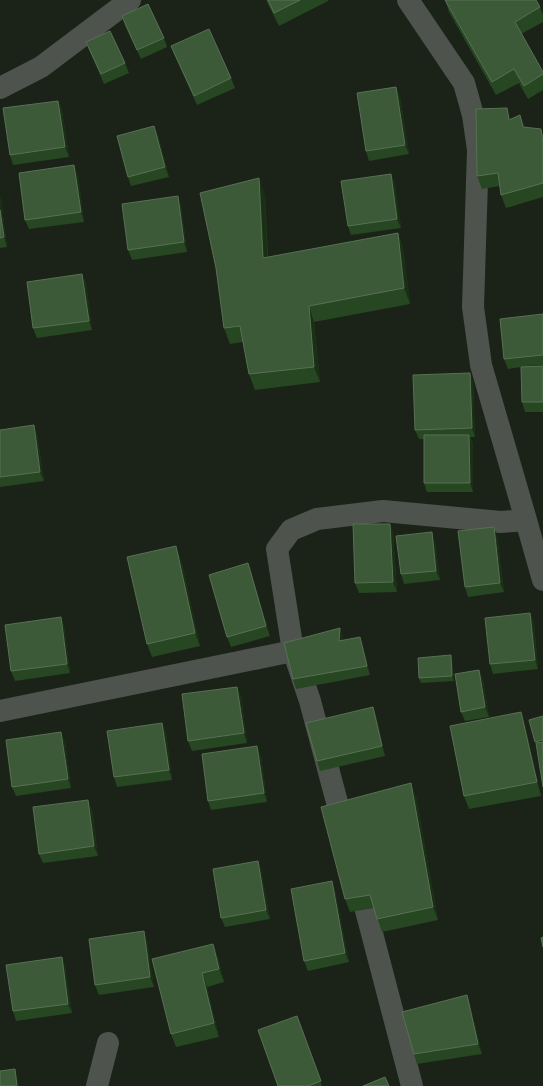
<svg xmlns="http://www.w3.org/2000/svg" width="543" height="1086" font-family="Helvetica,sans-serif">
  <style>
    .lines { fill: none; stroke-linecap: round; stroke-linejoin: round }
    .street { stroke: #4e534e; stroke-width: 22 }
    .wall { fill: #274622 }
    .shaded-wall { fill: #193015 }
    .building { fill: #3c5938; stroke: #587154 }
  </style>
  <rect width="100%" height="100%" fill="#1b2319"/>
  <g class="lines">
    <path class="street" d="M0 88 41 67 130 0
      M526 520 543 580
      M296 659 310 701 345 832
      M0 711 293 651 277 549 291 530 317 519 383 511 501 522 526 520 481 365 473 307 478 150 473 115 464 83 408 0
      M358 880 412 1086
      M97 1086 108 1043"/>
  </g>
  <path class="wall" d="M266 0H328V1L279 26Z
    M445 0 540 7 543 15V22L521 34 543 72V90L528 99 519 83 496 95 449 12Z
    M122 16 164 38 167 47 141 59 125 26Z
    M86 42 125 63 129 73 104 84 90 52Z
    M171 46 231 78 235 88 197 105 175 56Z
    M396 87 400 97 409 154 369 161 366 151Z
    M58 101 62 110 69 157 13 165 10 155Z
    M520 115 525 127 543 134V197L506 208 501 195 500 186 482 189 477 176 511 119Z
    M158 135 169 177 131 186 128 177Z
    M391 174 395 184 401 228 351 235 348 226Z
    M78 175 84 222 29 229 25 220Z
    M265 194 268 257 398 233 403 248 410 304 314 322 320 382 255 390 249 374 243 342 230 344 224 328Z
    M0 198 1 200 7 247 0 248Z
    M181 205 187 252 132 260 128 250Z
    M82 274 86 283 92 330 37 338 33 328Z
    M543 314V365L527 366H543V412H525L522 402 521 367 508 369 504 359Z
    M470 373 473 383 475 437H470L473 444V492H427L424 483V439H419L415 430Z
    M0 430 37 434 44 481 0 487Z
    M390 524 393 533 397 592 359 593 355 583Z
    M497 536 504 592 468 597 465 587Z
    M435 542 440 580 404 584 401 574Z
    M181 559 200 646 152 657 147 644Z
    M251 572 270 636 231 647 227 637Z
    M530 613 534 623 538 669 493 674 490 664Z
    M61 617 64 626 70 673 15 681 11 671Z
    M343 638V640L363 647 370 675 296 689 293 679Z
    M452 661 454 681 421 683 419 678Z
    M479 670 483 680 489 717 465 721 461 712Z
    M241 696 247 743 192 751 188 741Z
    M373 707 376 716 385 756 320 771 317 761Z
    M521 712 525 725 541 796 469 809 464 796Z
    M162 723 166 733 172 780 117 787 114 777Z
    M65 742 71 788 16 796 12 787Z
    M261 756 267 802 211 810 208 801Z
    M416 796 438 920 382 932 374 908 350 912 345 899Z
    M92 809 98 856 43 863 39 854Z
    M258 861 261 870 270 919 225 927 221 918Z
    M332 881 335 891 349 962 308 971 304 961Z
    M147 941 154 987 99 995 95 985Z
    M213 944 218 957 224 982 207 987 219 1037 176 1047 171 1034Z
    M65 966 72 1013 16 1021 13 1011Z
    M467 995 470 1005 482 1054 417 1064 414 1054Z
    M297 1016 322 1086H278Z"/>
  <path class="shaded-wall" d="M396 87 400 97 409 154 405 145Z
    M58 101 62 110 69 157 65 147Z
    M507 108 512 121 509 120Z
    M520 115 525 128 523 127Z
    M154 126 158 135 169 177 165 167Z
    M74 165 78 175 84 222 81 212Z
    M391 174 395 184 401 228 397 219Z
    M259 178 265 194 268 273 263 258Z
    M178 196 181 205 187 252 184 242Z
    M0 198 1 200 7 247 4 237 0 210Z
    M398 233 403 248 410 304 404 288Z
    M82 274 86 283 92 330 89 321Z
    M309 306 314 322 320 382 314 367Z
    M470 373 473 383 475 437 472 428Z
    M34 425 37 434 44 481 40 472Z
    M469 435 473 444V492L470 483Z
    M390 524 393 533 397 592 393 582Z
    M494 527 497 536 504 592 500 583Z
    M432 532 435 542 440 580 436 571Z
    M176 546 181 559 200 646 195 633Z
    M248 563 251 572 270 636 266 626Z
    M530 613 534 623 538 669 535 660Z
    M61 617 64 626 70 673 67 664Z
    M340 628 343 638 342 650 339 641Z
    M360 637 363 647 370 675 367 666Z
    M451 655 452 661 454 681 452 676Z
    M479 670 483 680 489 717 485 707Z
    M237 687 241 696 247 743 244 733Z
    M373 707 376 716 385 756 382 746Z
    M521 712 525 725 541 796 537 782Z
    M162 723 166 733 172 780 169 770Z
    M61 732 65 742 71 788 68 779Z
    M257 746 261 756 267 802 264 793Z
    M411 783 416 796 438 920 433 907Z
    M88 800 92 809 98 856 94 846Z
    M258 861 261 870 270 919 266 910Z
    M332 881 335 891 349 962 345 953Z
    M144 931 147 941 154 987 150 977Z
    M213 944 218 957 224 982 219 969Z
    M62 957 65 966 72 1013 68 1004Z
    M202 973 207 987 219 1037 214 1023Z
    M467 995 470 1005 482 1054 478 1044Z
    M15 1069 18 1079 19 1086H17Z"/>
  <path class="building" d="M268 0H300L274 13Z
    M445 0H536L540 7 515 22 543 72V74L524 86 514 69 492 82Z
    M148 4 164 38 137 50 122 16Z
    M209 29 231 78 194 96 171 46Z
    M110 31 125 63 101 74 86 42Z
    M396 87 405 145 366 151 357 93Z
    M58 101 65 147 10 155 3 108Z
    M507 108 509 120 520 115 523 127 541 129 543 143V183L501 195 498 173 477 176 476 109Z
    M154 126 165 167 128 177 117 136Z
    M74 165 81 212 25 220 19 173Z
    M391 174 397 219 348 226 341 181Z
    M259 178 263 258 398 233 404 288 309 306 314 367 249 374 240 326 224 328 216 268 200 193Z
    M178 196 184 242 128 250 122 204Z
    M0 210 4 237 0 238Z
    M82 274 89 321 33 328 27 282Z
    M543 314V355L504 359 500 319Z
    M543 366V402H522L521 367Z
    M470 373 472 428 415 430 413 375Z
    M34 425 40 472 0 477V430Z
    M424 435H469L470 483H424Z
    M353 524H390L393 582 355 583Z
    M494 527 500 583 465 587 458 531Z
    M432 532 436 571 401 574 396 536Z
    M176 546 195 633 147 644 127 557Z
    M248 563 266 626 227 637 209 575Z
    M530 613 535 660 490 664 485 618Z
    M61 617 67 664 11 671 5 625Z
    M340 628 339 641 360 637 367 666 293 679 284 643Z
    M451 655 452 676 419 678 418 658Z
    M479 670 485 707 461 712 455 674Z
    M237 687 244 733 188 741 182 694Z
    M373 707 382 746 317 761 306 723Z
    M521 712 537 782 464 796 450 726Z
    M543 716V740L535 742 529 720Z
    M162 723 169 770 114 777 107 731Z
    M61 732 68 779 12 787 6 740Z
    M543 742V787L536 743Z
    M257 746 264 793 208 801 202 754Z
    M411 783 433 907 377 919 370 895 345 899 321 807Z
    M88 800 94 846 39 854 33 807Z
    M258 861 266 910 221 918 213 869Z
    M332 881 345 953 304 961 291 889Z
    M144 931 150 977 95 985 89 939Z
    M543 937V947L541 938Z
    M213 944 219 969 202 973 214 1023 171 1034 152 959Z
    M62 957 68 1004 13 1011 6 965Z
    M467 995 478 1044 414 1054 402 1012Z
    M297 1016 321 1081 308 1086H278L258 1030Z
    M15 1069 17 1086H0V1071Z
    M385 1077 389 1086H363Z"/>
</svg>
